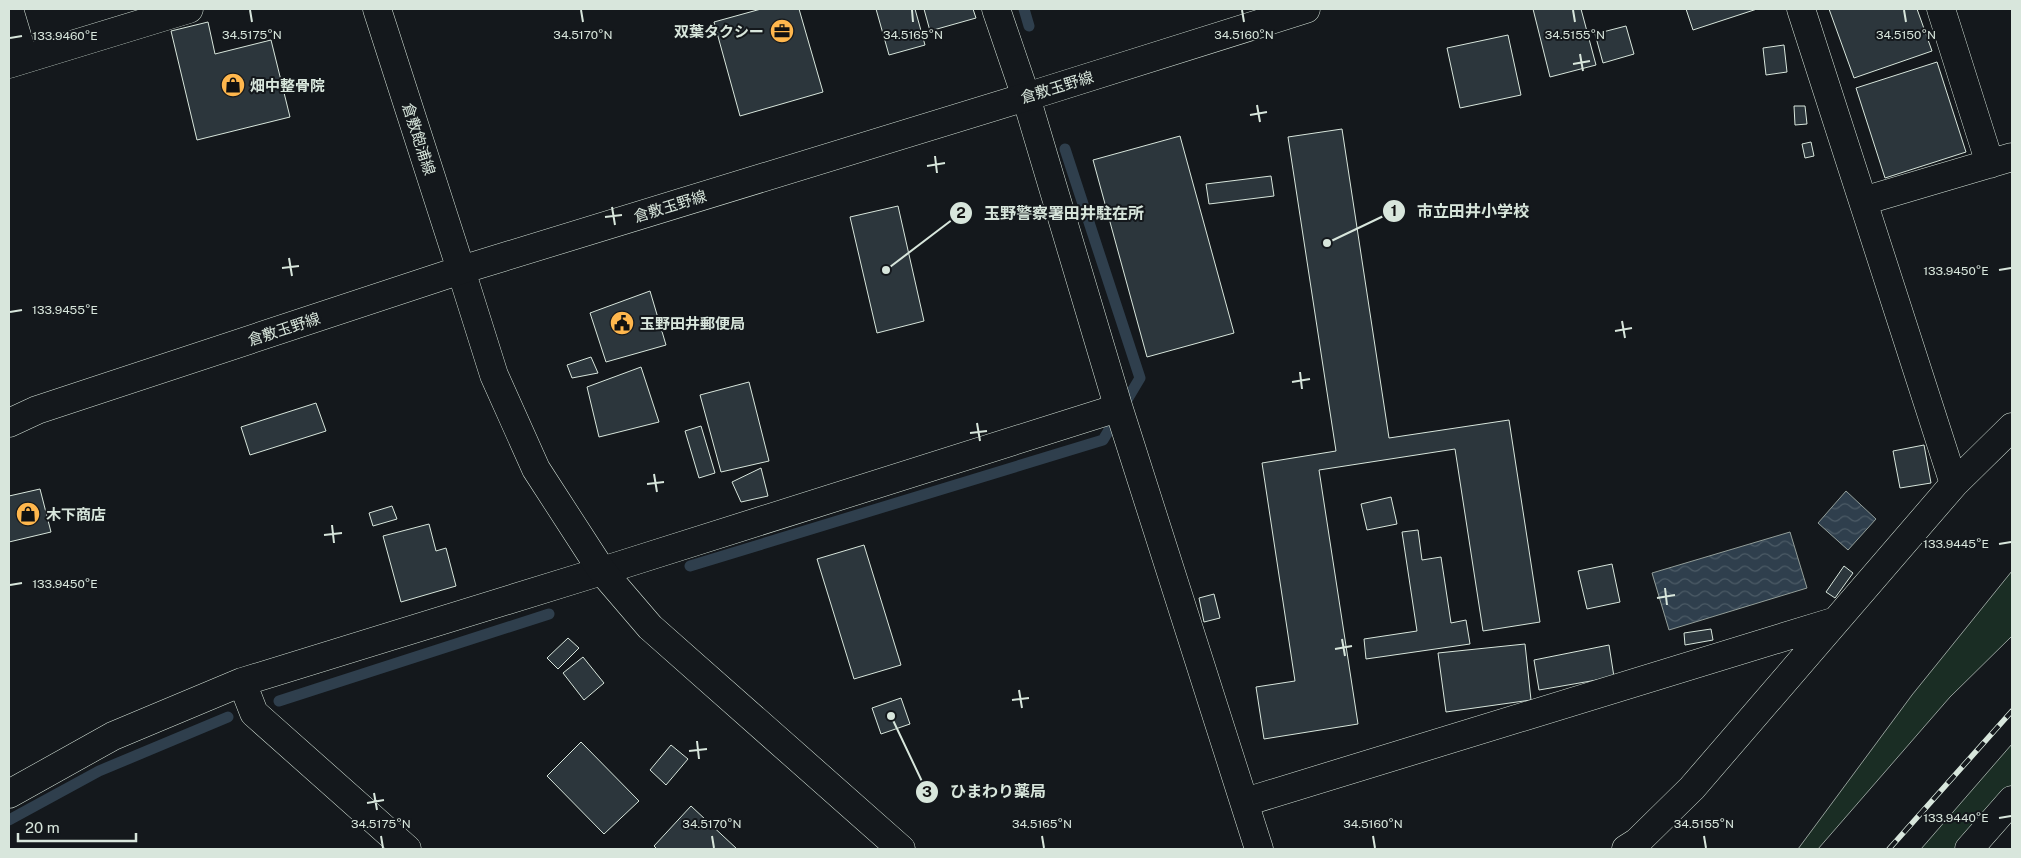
<svg xmlns="http://www.w3.org/2000/svg" width="2021" height="858" font-family="'Public Sans','Noto Sans JP',sans-serif">
  <style>
    .grass { fill: #1a2d24; stroke: #939e99 }
    .water { fill: url(#water-waves); stroke: #939e99 }
    .lines { fill: none; stroke-linecap: round; stroke-linejoin: round }
    .stream { stroke: #2f3f4d; stroke-width: 11 }
    .building { fill: #2c363c; stroke: #d8e6dc }
    .minor-casing { stroke: #d8e6dc; stroke-width: 29 }
    .tertiary-casing { stroke: #d8e6dc; stroke-width: 29 }
    .primary-casing { stroke: #d8e6dc; stroke-width: 29 }
    .minor { stroke: #14181c; stroke-width: 28 }
    .tertiary { stroke: #14181c; stroke-width: 28 }
    .primary { stroke: #14181c; stroke-width: 28 }
    .rail-casing { stroke: #d8e6dc; stroke-width: 5.5 }
    .rail { stroke: #14181c; stroke-width: 4; stroke-dasharray: 11; stroke-linecap: butt }
    .ticks { fill: none; stroke: #d8e6dc; stroke-width: 2 }
    .labels { text-anchor: middle; dominant-baseline: central; stroke-width: 4; stroke-linejoin: round; paint-order: stroke }
    .poi-label { font-size: 15px; font-weight: bold; fill: #d8e6dc; stroke: #14181c; text-anchor: start }
    .street-label { font-size: 15px; fill: #d8e6dc; stroke: #14181c }
    .ticks-label { font-size: 12px; text-anchor: middle; fill: #d8e6dc; stroke: #14181c; stroke-width: 4; stroke-linejoin: round; paint-order: stroke }
    .leader { fill: none; stroke: #d8e6dc; stroke-width: 2 }
    .callout-dot { fill: #d8e6dc; stroke: #14181c; stroke-width: 2 }
    .mark-label { font-size: 15px; text-anchor: middle; font-weight: bold; fill: #111 }
    .callout-label { font-size: 16px; text-anchor: middle; font-weight: bold; fill: #d8e6dc; stroke: #14181c; stroke-width: 4; stroke-linejoin: round; paint-order: stroke }
  </style>
  <defs>
    <pattern id="water-waves" width="16" height="10" patternUnits="userSpaceOnUse" patternTransform="scale(1.25)"><rect width="16" height="10" fill="#2f3f4d"/><path d="M0 5q4-4 8 0t8 0" fill="none" stroke="#4c5b66"/></pattern>
  </defs>
  <rect width="100%" height="100%" fill="#14181c"/>
  <path class="grass" d="M2012 571V636L1950 697 1818 849H1798L1912 695Z
    M2012 744V788L1956 849H1921Z"/>
  <path class="water" d="M1846 491 1876 519 1848 550 1818 523Z
    M1790 532 1807 588 1669 630 1652 573Z"/>
  <g class="lines">
    <path class="stream" d="M1024 9 1029 26
      M690 566 1103 440 1140 378 1065 149
      M279 701 549 614
      M9 820 99 771 228 717"/>
  </g>
  <path class="building" d="M761 9H799L823 92 740 116 714 22Z
    M876 9H915L925 45 889 55Z
    M924 9H973L976 18 930 31Z
    M1533 9H1581L1596 65 1550 77Z
    M1686 9H1757L1693 30Z
    M1829 9H1917L1932 51 1854 78Z
    M208 22 215 54 271 40 290 117 197 140 171 31Z
    M1626 26 1634 54 1603 63 1595 34Z
    M1508 35 1521 95 1460 108 1447 48Z
    M1784 45 1787 72 1766 75 1763 48Z
    M1937 62 1966 152 1885 178 1856 88Z
    M1794 106H1805L1807 124 1795 125Z
    M1342 129 1389 438 1509 420 1540 622 1483 631 1455 449 1319 470 1358 724 1264 739 1256 687 1295 681 1262 463 1336 451 1288 137Z
    M1180 136 1234 333 1147 357 1093 160Z
    M1811 142 1814 156 1805 158 1802 144Z
    M1271 176 1274 196 1209 204 1206 184Z
    M898 206 924 321 877 333 850 217Z
    M650 291 666 345 606 362 590 313Z
    M591 357 598 373 572 378 567 365Z
    M641 367 659 422 599 437 587 387Z
    M749 382 769 461 721 472 700 395Z
    M316 403 326 431 250 455 241 427Z
    M701 426 715 473 699 478 685 431Z
    M1924 445 1931 483 1900 488 1893 451Z
    M761 468 768 496 741 502 732 482Z
    M40 489 51 532 9 542V496Z
    M1391 497 1397 524 1367 530 1361 504Z
    M392 506 397 519 373 526 369 513Z
    M429 524 436 551 446 548 456 586 401 602 383 536Z
    M1418 530 1422 560 1441 557 1451 623 1466 620 1470 644 1366 659 1364 639 1417 631 1402 532Z
    M864 545 901 665 854 679 817 559Z
    M1612 564 1620 602 1587 609 1578 571Z
    M1844 566 1853 573 1835 598 1826 592Z
    M1214 594 1220 618 1204 622 1199 598Z
    M1711 629 1713 640 1685 645 1684 633Z
    M568 638 579 648 558 669 547 658Z
    M1525 644 1531 700 1446 712 1438 653Z
    M1609 645 1614 677 1539 690 1534 660Z
    M583 657 604 683 584 700 563 673Z
    M901 698 910 724 881 734 872 708Z
    M581 742 639 801 604 834 547 776Z
    M671 745 688 759 666 785 650 770Z
    M691 806 737 849H657L654 846Z"/>
  <g class="lines">
    <g class="minor-casing">
      <path id="minor" d="M9 9 24 59
        M996 9 1026 97 1118 406 1259 849
        M1801 9 1954 484
        M1941 9 1990 164
        M9 64 189 9
        M1863 201 2012 157
        M242 682 254 713 407 849
        M9 794 113 736 242 682 602 571 1105 412 1118 406
        M1245 802 1836 621
        M1626 849 1637 842 1692 788 1954 484 2012 427
        M1969 849 2012 800"/>
    </g>
    <g class="tertiary-casing">
      <path id="tertiary" d="M461 270 494 375 536 469 602 571 650 627 901 849"/>
    </g>
    <g class="primary-casing">
      <path id="primary" d="M377 9 461 270
        M9 423 37 410 461 270 1026 97 1306 9"/>
    </g>
    <use href="#minor" class="minor"/>
    <use href="#tertiary" class="tertiary"/>
    <use href="#primary" class="primary"/>
    <g class="rail-casing">
      <path id="rail" d="M1889 849 2012 711"/>
    </g>
    <use href="#rail" class="rail"/>
  </g>
  <path class="ticks" d="M250 10 252 22M581 10 583 22M912 10 913 22M1242 10 1244 22M1573 10 1575 22M1904 10 1906 22M10 38 22 36M1580 54 1583 71M1573 64 1590 61M1257 105 1260 122M1250 115 1267 112M935 156 937 173M927 166 945 163M612 207 615 225M605 217 622 215M289 258 292 276M282 268 299 266M1999 270 2011 268M10 312 22 310M1622 321 1625 338M1615 331 1632 328M1300 372 1302 389M1292 382 1310 379M977 423 980 441M970 433 987 431M654 474 657 492M647 484 664 482M332 525 334 543M324 535 342 533M1999 544 2011 542M10 585 22 583M1665 588 1667 605M1657 598 1675 595M1342 639 1345 656M1335 649 1352 646M1019 690 1022 708M1012 700 1029 698M697 741 699 759M689 751 707 749M374 793 377 810M367 803 384 800M1999 818 2011 816M381 836 383 848M712 836 714 848M1042 836 1044 848M1373 836 1375 848M1704 836 1706 848"/>
  <defs>
    <g id="office-disc" transform="scale(1.25)"><circle r="9.5" fill="#ffb74d" stroke="#14181c"/><path d="M-6-3h4V-5.5h4V-3h4V5H-6ZM-1-4.5V-3h2v-1.5ZM-6 0V1H6V0Z" fill="#111"/></g>
    <g id="shop-disc" transform="scale(1.25)"><circle r="9.5" fill="#ffb74d" stroke="#14181c"/><path d="M-5-2.5h2.3a2.7 3.5 0 0 1 5.4 0H5L5.5 6h-11ZM-1.5-2.5h3a1.5 2.3 0 0 0-3 0Z" fill="#111"/></g>
    <g id="civic-disc" transform="scale(1.25)"><circle r="9.5" fill="#ffb74d" stroke="#14181c"/><path d="M-.6-6.5H3V-4.5H.6V-3L4-1V1h2V6H-6V1h2V-1L-.6-3ZM-1.2 2.5V6h2.4V2.5Z" fill="#111"/></g>
  </defs>
  <g fill-rule="evenodd">
    <use href="#office-disc" x="782" y="31"/>
    <use href="#shop-disc" x="233" y="85"/>
    <use href="#civic-disc" x="622" y="323"/>
    <use href="#shop-disc" x="28" y="514"/>
  </g>
  <g class="labels">
    <g class="poi-label">
      <text x="764" y="31" text-anchor="end">双葉タクシー</text>
      <text x="250" y="85">畑中整骨院</text>
      <text x="640" y="323">玉野田井郵便局</text>
      <text x="46" y="514">木下商店</text>
    </g>
    <g class="street-label">
      <text transform="translate(1057 87) rotate(-17)">倉敷玉野線</text>
      <text transform="translate(419 139) rotate(72)">倉敷飽浦線</text>
      <text transform="translate(670 206) rotate(-17)">倉敷玉野線</text>
      <text transform="translate(284 329) rotate(-18)">倉敷玉野線</text>
    </g>
  </g>
  <g class="ticks-label">
    <text x="252" y="39">34.5175°N</text>
    <text x="583" y="39">34.5170°N</text>
    <text x="913" y="39">34.5165°N</text>
    <text x="1244" y="39">34.5160°N</text>
    <text x="1575" y="39">34.5155°N</text>
    <text x="1906" y="39">34.5150°N</text>
    <text x="65" y="40">133.9460°E</text>
    <text x="1956" y="275">133.9450°E</text>
    <text x="65" y="314">133.9455°E</text>
    <text x="1956" y="548">133.9445°E</text>
    <text x="65" y="588">133.9450°E</text>
    <text x="1956" y="822">133.9440°E</text>
    <text x="381" y="828">34.5175°N</text>
    <text x="712" y="828">34.5170°N</text>
    <text x="1042" y="828">34.5165°N</text>
    <text x="1373" y="828">34.5160°N</text>
    <text x="1704" y="828">34.5155°N</text>
  </g>
  <path class="leader" d="M1327 243L1394 211M886 270L961 213M891 716L927 792"/>
  <g class="callout-dot">
    <circle cx="1327" cy="243" r="5"/>
    <circle cx="886" cy="270" r="5"/>
    <circle cx="891" cy="716" r="5"/>
    <circle cx="1394" cy="211" r="12"/>
    <circle cx="961" cy="213" r="12"/>
    <circle cx="927" cy="792" r="12"/>
  </g>
  <g class="mark-label">
    <text x="1394" y="216">1</text>
    <text x="961" y="218">2</text>
    <text x="927" y="797">3</text>
  </g>
  <g class="callout-label">
    <text x="1473" y="217">市立田井小学校</text>
    <text x="1064" y="219">玉野警察署田井駐在所</text>
    <text x="998" y="797">ひまわり薬局</text>
  </g>
  <rect width="2021" height="858" fill="none" stroke="#d8e6dc" stroke-width="20"/>
  <path d="M18 833v8h118v-8" fill="none" stroke="#d8e6dc" stroke-width="2.5"/>
  <text x="25" y="833" font-size="15" fill="#d8e6dc" stroke="#14181c" stroke-width="4" paint-order="stroke">20 m</text>
</svg>
